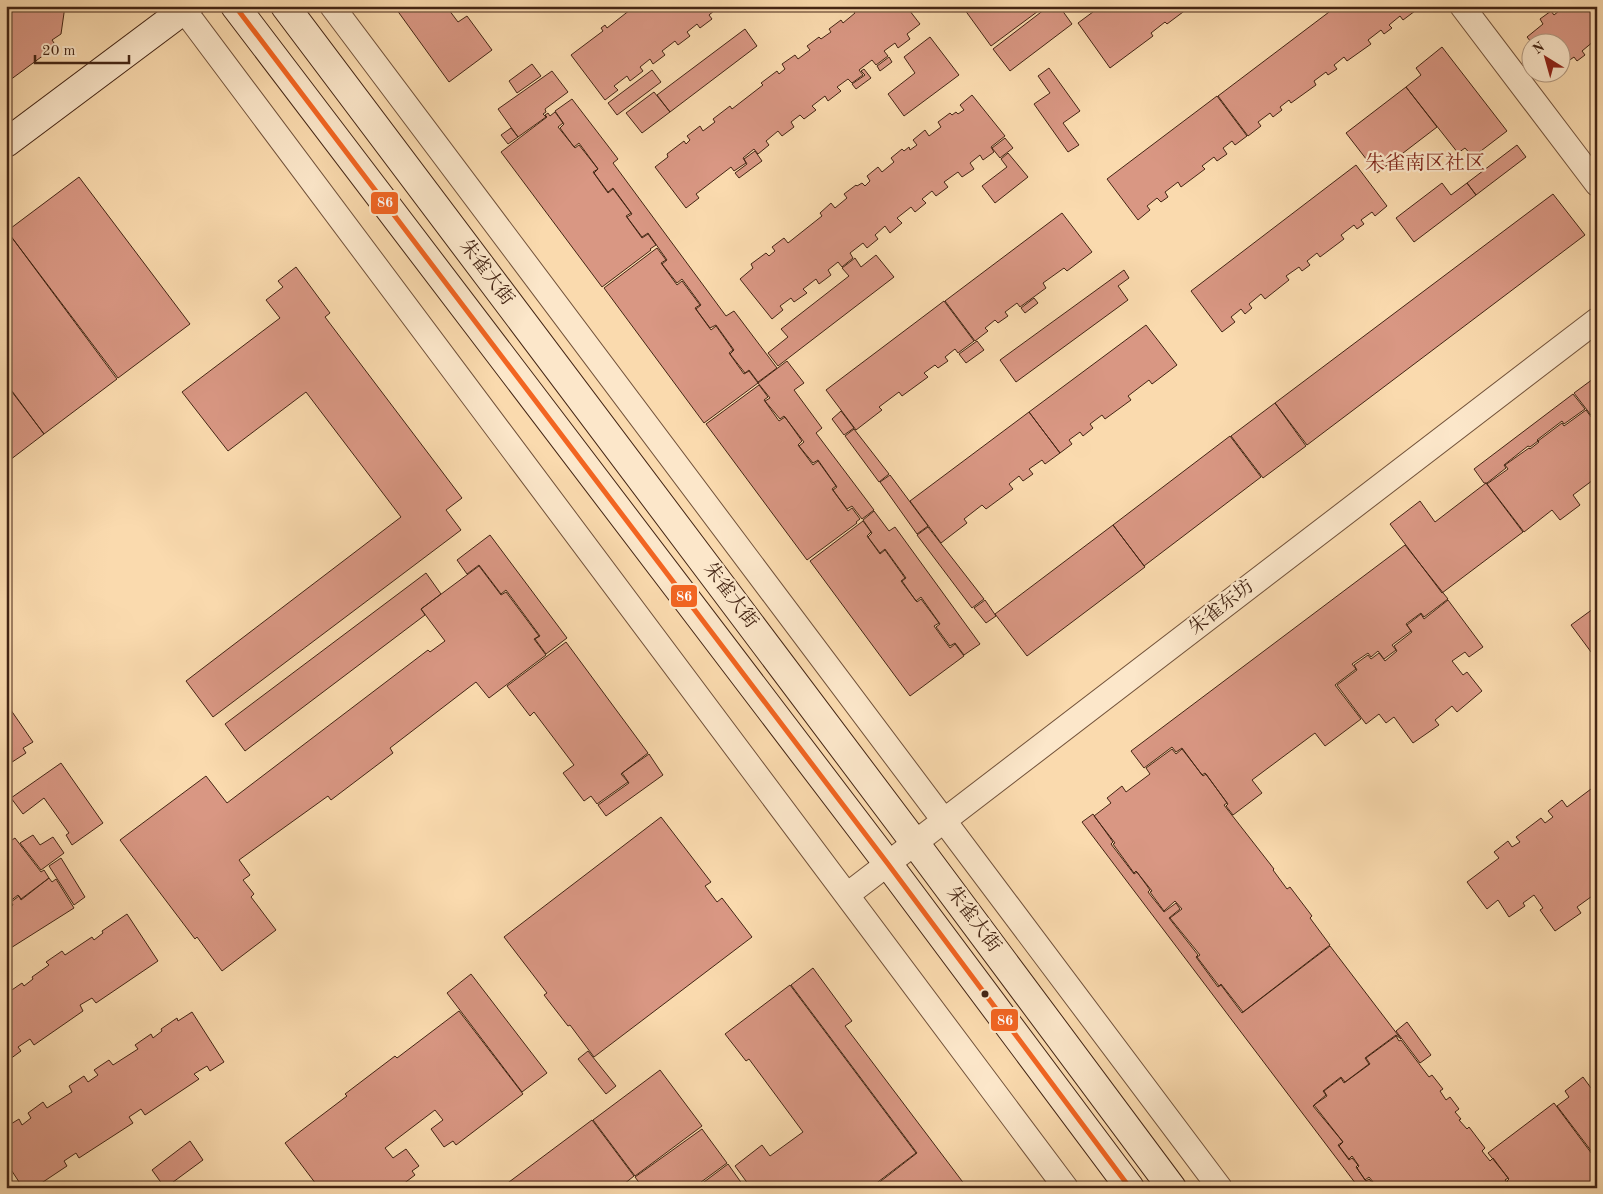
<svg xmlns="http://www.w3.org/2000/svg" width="1603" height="1194" font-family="'Old Standard TT','Noto Serif SC',serif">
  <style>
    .building { fill: #d99783; stroke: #442514 }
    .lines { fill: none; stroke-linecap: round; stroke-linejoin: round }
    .street-casing { stroke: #72523a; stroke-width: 26 }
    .secondary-casing { stroke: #442514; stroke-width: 30 }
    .street { stroke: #fce7ca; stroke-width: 24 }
    .secondary { stroke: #fce7ca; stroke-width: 28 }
    .bus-1-casing { stroke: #fce7ca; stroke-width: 9 }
    .bus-1 { stroke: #f26522; stroke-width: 5 }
    .bus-dot { fill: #442514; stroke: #fce7ca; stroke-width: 2 }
    .labels { text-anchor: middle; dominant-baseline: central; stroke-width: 4.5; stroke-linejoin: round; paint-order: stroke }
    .street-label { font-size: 19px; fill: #442514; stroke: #fce7ca }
    .neighbourhood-label { font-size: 20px; fill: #7a1f14; stroke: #fce7ca }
    .line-badge { stroke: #fce7ca; stroke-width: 2 }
    .badge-label { font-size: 14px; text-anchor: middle; font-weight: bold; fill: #fff }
  </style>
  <rect width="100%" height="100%" fill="#fadaae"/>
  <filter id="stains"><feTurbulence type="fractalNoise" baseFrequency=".004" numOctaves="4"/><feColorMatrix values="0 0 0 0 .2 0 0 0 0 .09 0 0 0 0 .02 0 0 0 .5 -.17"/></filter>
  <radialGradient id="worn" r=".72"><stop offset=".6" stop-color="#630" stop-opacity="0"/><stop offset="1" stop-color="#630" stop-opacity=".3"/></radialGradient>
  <path class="building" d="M6 6H65L61 34 52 40 56 46 6 83Z
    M394 6H446L458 22 467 16 492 50 449 82Z
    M635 6H720L709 15 712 19 700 28 697 24 687 32 690 36 678 45 675 41 662 51 665 55 653 64 650 59 640 67 643 71 630 81 627 76 614 86 618 90 605 100 571 55 603 31 601 28 605 25 607 28Z
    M856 6H906L920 24 907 34 910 39 898 48 895 43 884 51 888 56 876 65 872 60 859 70 863 75 852 83 848 79 837 87 841 91 828 101 825 96 812 106 816 110 804 119 800 115 791 122 794 127 782 136 778 131 766 141 769 145 758 154 754 149 743 158 746 163 734 171 731 167 696 194 699 198 686 208 655 167 668 157 667 154 684 141 686 144 690 140 687 136 700 126 703 131 715 122 713 119 730 106 732 109 763 85 761 83 777 71 779 74 785 69 782 64 795 55 798 59 810 50 807 46 819 37 821 39 831 32 829 29 841 20 843 23 855 13 852 9Z
    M962 6H1045L991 46Z
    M1049 6H1059L1072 24 1010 71 993 49Z
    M1101 6H1191L1167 24 1165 22 1151 33 1153 36 1110 68 1078 23Z
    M1337 6H1411L1415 11 1403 20 1400 16 1389 25 1392 28 1384 34 1381 30 1368 40 1371 44 1347 61 1344 57 1334 65 1337 69 1328 75 1326 72 1314 81 1316 85 1291 103 1289 100 1280 107 1282 110 1273 117 1270 113 1258 122 1261 126 1248 136 1218 96Z
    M1565 6H1597V44L1594 41 1582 51 1585 55 1577 61 1574 57 1564 64 1567 69 1557 76 1554 72H1560V42H1531L1527 37 1543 24 1540 19 1551 11 1554 15Z
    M745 29 757 46 670 112 657 95Z
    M930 37 959 75 904 116 888 94 915 73 904 57Z
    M1442 47 1507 131 1473 157 1465 148 1458 153 1406 87 1421 75 1416 68Z
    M889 57 892 62 880 71 877 66Z
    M532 64 541 76 517 93 509 81Z
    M1049 68 1080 111 1063 123 1079 145 1068 152 1034 104 1050 93 1038 76Z
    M864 69 871 78 856 89 852 84 865 75 861 71Z
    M652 70 661 82 617 115 608 103Z
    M552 71 568 92 545 109 546 112 543 114 546 117 518 137 498 109Z
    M1406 87 1437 127 1377 173 1346 133Z
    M654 92 670 112 642 133 626 113Z
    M972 95 1005 136 991 147 994 152 983 160 980 155 970 163 974 169 962 177 958 172 944 182 948 187 936 196 932 191 922 199 926 203 915 212 911 207 897 218 902 223 890 233 885 226 875 235 878 239 867 248 863 243 850 253 853 258 842 267 838 262 828 270 831 275 819 284 816 279 803 289 807 293 794 302 791 298 780 306 783 310 772 319 740 279 753 268 751 264 766 253 769 256 775 251 772 247 784 238 788 243 822 216 820 213 831 203 835 208 847 198 844 194 856 185 857 186 862 183 865 186 870 181 867 176 878 167 882 172 894 162 891 158 902 149 904 151 909 147 910 150 917 145 913 140 925 130 929 136 941 127 938 122 950 113 952 115 956 112 958 114 964 110 960 105Z
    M1217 96 1247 136 1235 145 1232 141 1223 148 1227 154 1217 161 1214 157 1202 166 1205 169 1181 187 1178 182 1165 192 1168 197 1161 202 1157 198 1147 206 1150 210 1138 220 1107 179Z
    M572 99 618 159 613 163 726 316 734 311 777 368 758 382 749 370 745 373 730 354 734 350 716 325 710 328 696 309 701 305 682 279 677 283 662 264 667 260 648 233 642 237 627 217 632 214 613 188 608 192 594 173 598 169 579 143 574 147 560 128 564 124 555 111Z
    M555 112 563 123 558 127 575 148 579 145 598 169 593 172 608 193 613 189 631 213 626 216 642 238 648 234 656 245 650 249 651 250 602 287 501 152 547 117 545 115 548 113 550 116Z
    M511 128 518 137 508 144 501 135Z
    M1005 138 1013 148 1000 158 992 148Z
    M1517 145 1526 157 1476 195 1467 183Z
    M755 151 762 161 739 178 735 173 747 164 744 159Z
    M1008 153 1028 177 995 203 982 186 1007 167 1001 159Z
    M1356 165 1387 206 1375 216 1372 212 1361 220 1364 224 1357 229 1354 225 1341 235 1344 239 1320 257 1317 253 1307 261 1310 265 1302 271 1299 267 1286 276 1289 280 1265 299 1261 294 1249 304 1252 308 1245 314 1241 309 1231 317 1235 322 1222 332 1191 291Z
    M79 177 190 324 118 378 7 231Z
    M1442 183 1451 195 1467 183 1476 195 1414 242 1396 218Z
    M1553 194 1585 235 1307 445 1275 403Z
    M1062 213 1092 252 1067 271 1064 268 1043 283 1046 288 1020 307 1017 303 1005 312 1008 316 998 323 995 320 985 328 988 331 975 341 945 301Z
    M7 231 117 379 44 434 6 383Z
    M657 248 666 260 661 263 677 285 682 281 700 305 695 308 711 330 716 326 733 350 729 353 744 374 749 371 758 383 704 423 604 288Z
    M876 255 894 277 778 366 768 353 788 337 781 329 849 276 842 268 855 258 861 267Z
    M296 267 330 313 325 317 462 498 446 510 461 530 213 717 186 681 401 517 306 392 228 451 182 392 280 318 266 300 283 287 278 281Z
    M1124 270 1129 278 1118 286 1128 300 1016 382 1000 360Z
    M1034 298 1038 303 1025 313 1021 308Z
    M944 301 974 341 958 353 955 349 945 357 948 361 938 368 935 365 924 373 928 377 902 396 899 392 879 407 882 410 856 430 826 390Z
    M1146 325 1177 365 1152 384 1149 380 1128 396 1131 400 1105 419 1102 415 1090 424 1093 428 1083 436 1080 432 1069 440 1072 444 1060 453 1029 412Z
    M977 341 984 350 966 363 959 354Z
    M787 361 804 383 794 390 822 428 816 433 874 510 862 519 852 506 847 509 833 490 837 487 818 460 813 463 799 446 804 442 784 416 780 419 765 401 770 398 758 383Z
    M1597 376V423L1574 393Z
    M6 384 44 434 6 463Z
    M759 385 768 397 764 400 779 421 785 417 802 441 798 445 813 465 818 461 836 486 832 489 848 511 852 508 860 519 856 522 857 523 807 560 706 424Z
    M1573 394 1585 409 1564 424 1562 421 1537 440 1538 441 1530 447 1528 446 1504 465 1506 468 1487 483H1484L1474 469Z
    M1275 403 1306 446 1263 478 1231 436Z
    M1586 410 1597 425V477L1573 495 1580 505 1560 520 1552 510 1524 532 1487 484 1508 469 1505 465 1529 448 1530 449 1539 442 1538 441 1562 423 1564 426Z
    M841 411 854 428 844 435 832 419Z
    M1029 412 1060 453 1045 464 1042 460 1029 469 1033 474 1023 481 1019 476 1009 484 1013 489 986 509 982 505 964 519 967 523 941 543 910 501Z
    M854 429 889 474 879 482 845 436Z
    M1230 436 1261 477 1144 566 1113 525Z
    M890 475 928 526 917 534 880 482Z
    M1486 483 1523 532 1442 593 1390 524 1420 501 1435 522Z
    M874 511 889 531 895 527 980 644 964 655 955 643 950 646 936 627 940 624 921 597 916 601 902 581 906 578 885 549 880 553 868 537 872 533 863 520Z
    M863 521 871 532 867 536 880 554 885 550 905 578 901 581 917 602 921 599 939 623 934 626 950 648 955 644 964 656 910 696 810 561Z
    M1113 525 1145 567 1027 656 995 614Z
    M928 527 984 599 972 608 917 535Z
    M490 535 567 638 546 654 535 639 540 636 506 590 501 594 479 565 467 574 457 560Z
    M1405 545 1448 599 1424 617 1421 613 1406 624 1411 631 1392 645 1396 650 1384 659 1378 651 1371 657 1368 653 1352 664 1356 669 1335 685 1361 719 1325 746 1315 733 1252 780 1262 793 1233 815 1226 806 1228 804 1205 773 1202 775 1182 748 1176 752 1172 747 1144 768 1131 751Z
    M479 566 501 595 506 592 539 636 534 639 546 655 489 698 476 682 390 748 393 753 331 800 328 796 239 860 250 875 243 880 254 894 251 897 276 930 222 971 197 937 195 939 120 840 206 776 227 803 428 650 430 652 445 641 421 609Z
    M426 573 441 594 421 609 425 615 245 751 225 724Z
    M985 600 996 616 986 623 974 608Z
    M1448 600 1483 647 1469 657 1465 652 1452 661 1463 675 1467 672 1482 691 1457 712 1452 706 1435 720 1439 725 1413 743 1394 717 1386 723 1379 714 1366 724 1337 685 1357 670 1354 665 1368 655 1371 659 1379 653 1385 661 1397 651 1394 646 1412 632 1407 625 1421 614 1424 619Z
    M1597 606V660L1571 625Z
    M566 642 648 753 621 774 628 782 597 804 591 796 584 801 563 773 574 765 534 712 530 716 507 686Z
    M6 703 33 742 23 748 26 753 6 766Z
    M1172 749 1176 754 1182 749 1203 776 1206 774 1227 803 1224 805 1274 869 1273 870 1287 889 1290 887 1312 916 1310 918 1330 945 1243 1012 1221 984 1219 986 1197 957 1200 955 1170 918 1182 909 1175 901 1164 911 1150 892 1152 891 1136 871 1134 873 1113 844 1115 843 1094 816 1111 803 1107 798 1122 786 1126 792 1150 774 1146 768Z
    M649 754 663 775 606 816 598 805 629 783 622 773Z
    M61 763 103 823 72 845 66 835 69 833 44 798 23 814 11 798Z
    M1591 789 1597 797V847L1594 848 1597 852V896L1595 894 1577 907 1581 913 1555 931 1540 910 1543 908 1534 895 1523 903 1525 906 1509 917 1498 900 1487 909 1467 882 1499 858 1494 852 1508 841 1512 847 1520 842 1516 837 1541 818 1545 823 1553 817 1548 811 1562 800 1567 807Z
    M1093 814 1113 842 1111 844 1134 874 1137 872 1150 890 1148 892 1164 912 1176 903 1180 909 1169 918 1198 955 1196 957 1218 987 1221 985 1242 1013 1330 946 1401 1039 1396 1035 1365 1058 1369 1064 1345 1082 1341 1077 1323 1091 1326 1095 1313 1106 1343 1142 1338 1145 1349 1160 1352 1158 1358 1165 1356 1167 1366 1181 1369 1179 1377 1188H1359L1082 822Z
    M661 817 711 882 705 886 717 902 722 898 752 937 594 1057 570 1025 568 1026 544 995 547 993 504 937Z
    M33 835 40 845 53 837 64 853 41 870 20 843Z
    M15 838 41 872 44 870 49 878 21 899 18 895 9 902 12 905 6 909V844Z
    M61 858 85 897 74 905 49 866Z
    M49 878 52 882 56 879 74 908 6 951V910L13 905 11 902 19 896 21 900Z
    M127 914 158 961 96 1003 92 998 80 1005 83 1011 34 1045 30 1039 18 1047 21 1051 6 1062V994L22 983 24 986 33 979 32 977 49 965 46 962 62 951 65 955 92 937 94 940 103 933 102 931Z
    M813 968 852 1021 845 1026 965 1185 962 1188H872L917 1153 791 985Z
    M471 974 547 1073 522 1092 447 993Z
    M790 985 916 1153 870 1188H751L735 1166 762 1145 770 1156 803 1132 749 1059 746 1061 725 1034Z
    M459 1011 523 1094 456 1145 453 1141 444 1147 431 1129 443 1120 435 1110 385 1148 393 1158 406 1149 419 1166 412 1171 415 1175 398 1188H319L285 1143 347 1096 345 1094 395 1056 397 1058Z
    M192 1012 224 1062 210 1071 207 1066 194 1074 199 1079 145 1115 141 1109 129 1117 133 1123 79 1158 76 1153 64 1161 67 1166 34 1188H23L6 1162V1127L19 1119 22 1125 31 1118 28 1113 43 1102 47 1108 72 1092 69 1086 84 1076 88 1082 98 1075 94 1070 109 1060 113 1065 138 1049 135 1045 151 1034 153 1038 162 1031 161 1029 177 1018 178 1021Z
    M1407 1022 1431 1055 1420 1063 1396 1031Z
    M1396 1036 1399 1041 1401 1040 1429 1077 1432 1075 1443 1089 1440 1091 1446 1100 1450 1097 1459 1109 1455 1112 1461 1119 1459 1120 1467 1129 1469 1127 1485 1148 1482 1151 1490 1161 1493 1158 1508 1178 1505 1180 1511 1188H1378L1369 1177 1365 1180 1357 1168 1359 1166 1352 1156 1349 1159 1339 1146 1343 1142 1314 1105 1327 1096 1324 1091 1341 1078 1344 1083 1370 1064 1366 1058Z
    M588 1051 616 1086 606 1094 578 1059Z
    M660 1070 702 1126 635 1176 593 1120Z
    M1583 1077 1591 1088 1597 1083V1148L1592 1152 1557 1106 1569 1097 1565 1091Z
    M1554 1103 1592 1154 1597 1150V1188H1512L1507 1181 1509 1179 1488 1153Z
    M592 1120 634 1176 619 1188H501Z
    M702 1129 727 1163 693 1188H643L635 1177Z
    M190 1141 203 1160 165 1188 152 1170Z
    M728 1164 745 1188H696Z"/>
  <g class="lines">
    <g class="street-casing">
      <path id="street" d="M181 6 1066 1188
        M332 6 1220 1188
        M1462 6 1597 184
        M847 895 1597 320"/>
    </g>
    <g class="secondary-casing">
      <path id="secondary" d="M235 6 888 864 1130 1188
        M285 6 915 843 1172 1188
        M6 143 189 6"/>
    </g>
    <use href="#street" class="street"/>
    <use href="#secondary" class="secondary"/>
    <g class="bus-1-casing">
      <path id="bus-1" d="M235 6 888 864 1130 1188"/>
    </g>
    <use href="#bus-1" class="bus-1"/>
  </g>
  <circle class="bus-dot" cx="985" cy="994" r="4.5"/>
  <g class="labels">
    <g class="street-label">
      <text transform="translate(486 273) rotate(53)">朱雀大街</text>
      <text transform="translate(730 596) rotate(53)">朱雀大街</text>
      <text transform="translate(1222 608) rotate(-38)">朱雀东坊</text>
      <text transform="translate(973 920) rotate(53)">朱雀大街</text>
    </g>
    <g class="neighbourhood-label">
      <text x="1425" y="164">朱雀南区社区</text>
    </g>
  </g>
  <g class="line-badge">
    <rect x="370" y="191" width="29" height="24" rx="5" fill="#f26522"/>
    <rect x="670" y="584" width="28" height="24" rx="5" fill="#f26522"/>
    <rect x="990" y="1008" width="29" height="24" rx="5" fill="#f26522"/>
  </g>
  <g class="badge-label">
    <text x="385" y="207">86</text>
    <text x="684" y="601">86</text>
    <text x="1005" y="1025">86</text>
  </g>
  <rect width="1603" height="1194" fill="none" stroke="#fadaae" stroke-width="25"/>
  <rect x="8" y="8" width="1588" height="1179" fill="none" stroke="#442514" stroke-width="2.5"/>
  <rect x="12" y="12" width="1578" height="1169" fill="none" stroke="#442514"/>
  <g transform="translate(1546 58) rotate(323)"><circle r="24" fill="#fce7ca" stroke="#b29981"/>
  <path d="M0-4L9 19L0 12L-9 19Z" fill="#8f2418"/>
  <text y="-8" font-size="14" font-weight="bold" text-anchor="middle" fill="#442514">N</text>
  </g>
  <path d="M35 55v8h94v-8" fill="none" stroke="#442514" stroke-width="2.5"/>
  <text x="42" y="55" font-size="15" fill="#442514" stroke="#fce7ca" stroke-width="4" paint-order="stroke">20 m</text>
  <rect width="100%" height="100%" filter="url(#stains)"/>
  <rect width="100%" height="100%" fill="url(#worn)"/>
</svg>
